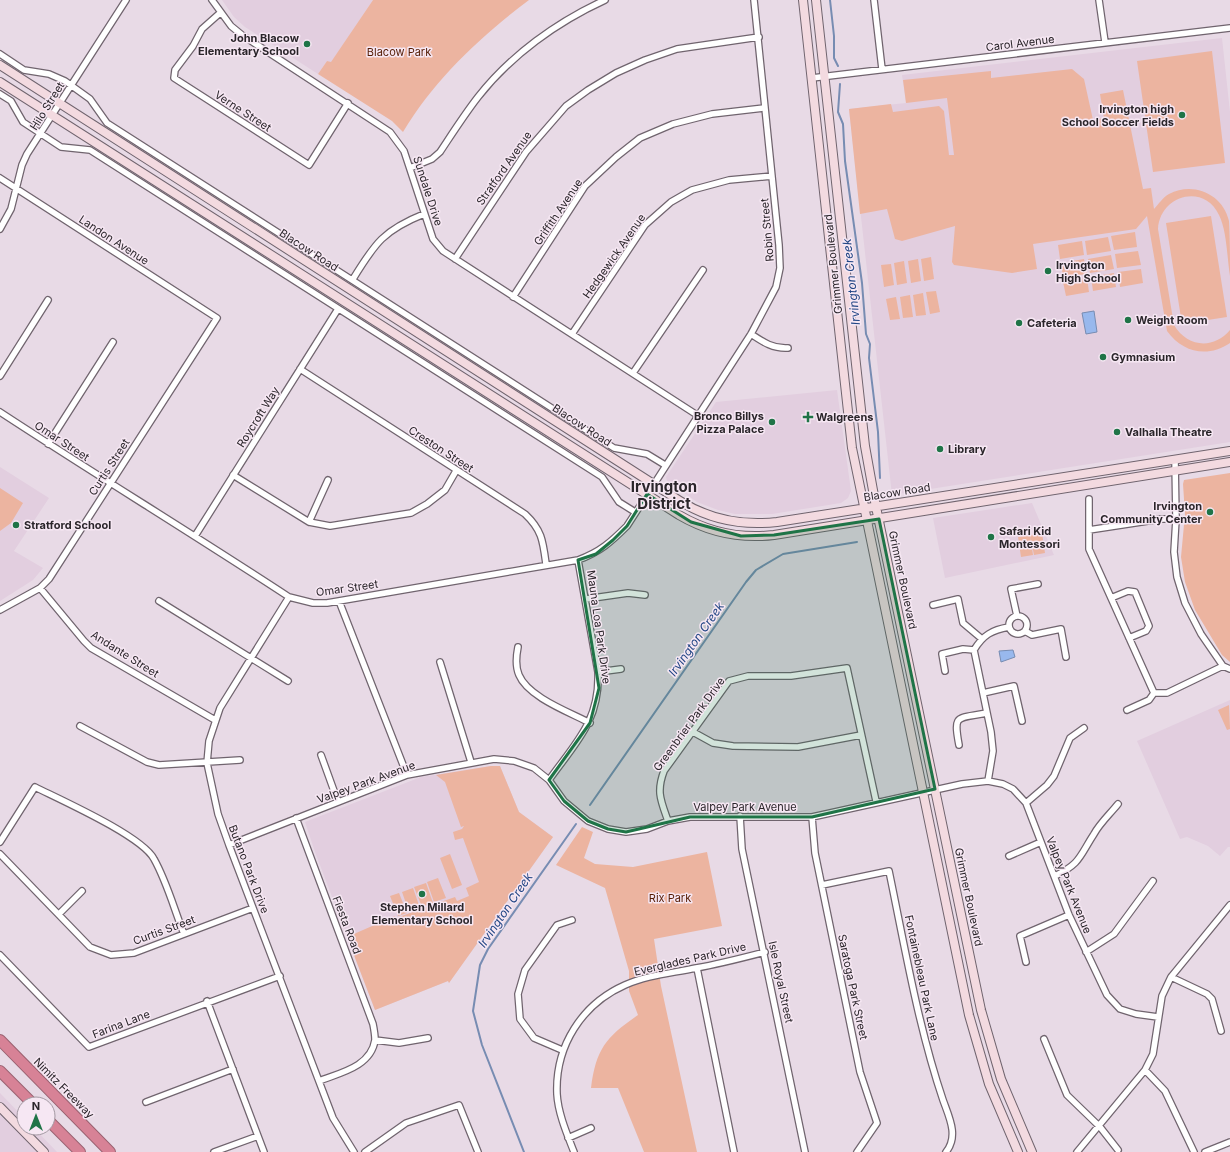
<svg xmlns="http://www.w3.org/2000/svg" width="1230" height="1152" font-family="Inter,sans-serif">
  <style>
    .built { fill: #e2cedf }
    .green { fill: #ecb4a0 }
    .water { fill: #98b8ed; stroke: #778cb2 }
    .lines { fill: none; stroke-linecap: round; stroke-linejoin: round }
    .stream { stroke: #778cb2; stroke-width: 2 }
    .street-casing { stroke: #70646e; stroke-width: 8 }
    .secondary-casing { stroke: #70646e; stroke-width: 10 }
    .highway-casing { stroke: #9a6170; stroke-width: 12 }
    .street { stroke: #fff; stroke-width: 5.5 }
    .secondary { stroke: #f3dae0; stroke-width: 8 }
    .highway { stroke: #d78296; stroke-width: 10 }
    .marked { fill: #1f7447; fill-opacity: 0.2; stroke: #1f7447; stroke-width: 3; stroke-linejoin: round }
    .poi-dot { fill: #1f7447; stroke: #f6e7f3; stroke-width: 1.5 }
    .labels { text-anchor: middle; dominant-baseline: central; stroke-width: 3; stroke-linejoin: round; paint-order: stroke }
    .poi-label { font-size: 11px; font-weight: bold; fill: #2a252a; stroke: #f6e7f3; text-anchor: start }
    .street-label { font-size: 11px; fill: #2a252a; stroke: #f6e7f3 }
    .park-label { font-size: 11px; fill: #551c04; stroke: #f6e7f3 }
    .water-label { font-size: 12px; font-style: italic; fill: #214584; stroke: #f6e7f3 }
    .district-label { font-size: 15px; font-weight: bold; fill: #2a252a; stroke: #f6e7f3 }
  </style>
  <rect width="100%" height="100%" fill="#e8dae6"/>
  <path class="built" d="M222 0H373L331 63 327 61 318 74 245 27 234 17Z
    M1222 38 1230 112V442L892 495 849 109 906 103 902 75Z
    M837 390 851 491 848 498 841 503 772 514H735L718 510 697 502 667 481 666 477 716 402Z
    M0 467 49 498 14 551 43 568 33 580 0 601Z
    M1032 503 1054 555 945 578 933 518Z
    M1230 700V847H1228L1220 856 1208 846 1187 837 1180 839 1137 741Z
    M491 766H500L519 812 553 837 449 983 448 981 375 1010 315 852 305 822 421 777Z
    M0 1093 24 1118V1128H34L57 1152H0Z"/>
  <path class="green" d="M373 0H529C481 36 434 80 403 132L392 121 318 74 327 61 331 62Z
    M1212 51 1225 163 1153 172 1137 61Z
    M1072 69 1084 79 1093 120 1104 118 1100 94 1123 90 1143 189 1151 188 1154 209C1159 204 1162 198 1169 194 1193 181 1223 194 1229 221 1230 238 1230 259 1230 276 1227 258 1227 231 1219 215 1204 183 1160 195 1158 229L1174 325C1187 347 1213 350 1230 330V343C1208 358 1183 353 1167 331L1147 216 1136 229 1033 244 1037 269 1012 273 954 265 952 262 955 226 902 241 895 239 887 209 860 214 849 109 891 104 893 112 939 106 944 111 949 155H954L947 98 906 103 903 80 991 71V78Z
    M1211 216 1227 317 1182 324 1166 223Z
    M1135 232 1137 247 1114 250 1111 236Z
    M1108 237 1111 251 1087 255 1085 241Z
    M1082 241 1084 255 1060 259 1058 245Z
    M1138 251 1141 265 1117 268 1115 254Z
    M1111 255 1114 269 1090 273 1088 259Z
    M931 257 934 279 924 281 921 259Z
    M918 259 921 281 911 283 908 261Z
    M1084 259 1087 274 1063 277 1061 263Z
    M904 261 907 283 897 285 894 263Z
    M891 264 894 285 884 287 881 265Z
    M1141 269 1143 283 1120 287 1118 272Z
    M1114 273 1116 287 1093 291 1091 277Z
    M1087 278 1089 292 1066 296 1063 282Z
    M936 291 940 312 930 314 926 292Z
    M923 293 926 315 916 316 913 295Z
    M910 295 913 317 903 318 900 297Z
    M896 297 900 319 890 320 886 299Z
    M1230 473V662L1222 655 1195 610 1185 582 1181 557 1185 514 1183 484 1184 480Z
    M0 488 23 503 11 523 0 531Z
    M1042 533 1045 553 1034 555 1030 535Z
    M1030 535 1033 555 1021 557 1018 537Z
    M1229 705 1230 729 1227 730 1218 710Z
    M491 766H500L519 812 553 837 449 983 448 981 375 1010 347 937 395 916 396 918 455 897 457 901 469 896 466 888 479 882 463 838 455 840 453 832 462 829 464 826 461 827 445 782 436 775Z
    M582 827 593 832 584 858 595 864 633 867 707 852 722 926 654 939 661 986 697 1152H644L618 1088H591C596 1049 606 1037 638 1015L629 991V971L605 888 556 865Z
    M450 854 462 885 452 889 440 858Z
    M438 878 446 898 434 902 427 882Z
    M426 883 433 903 422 907 414 887Z
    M413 888 420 908 409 912 402 892Z
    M399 893 407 913 398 916 390 896Z"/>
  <path class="water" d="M1094 311 1097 332 1086 334 1082 313Z
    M1013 650 1015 657 1001 662 999 651Z"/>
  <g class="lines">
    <path class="stream" d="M830 0 834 36V58L838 66
      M840 84 838 112 843 124 845 161 862 283 866 334 870 344 869 358 878 432 880 478
      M590 805 746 582 756 570 783 554 857 542
      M524 1152 482 1045 473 1011 480 965 488 949 576 824"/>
    <g class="street-casing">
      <path id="street" d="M212 0 231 26 242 35 390 132 404 151 433 239 443 251 697 415
        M874 0 882 69
        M1099 0 1105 42
        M220 13 202 29 193 46 175 70 174 78 309 165 348 103
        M0 54 24 70 49 74 65 81 90 99 107 123 614 448 647 454 665 465
        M812 78 1230 28
        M0 94 11 101 23 122 61 147 90 150 602 477 619 502 635 512
        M410 168 432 159 440 152C452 134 464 115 478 97 511 55 557 22 605 0
        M0 178 217 318 49 579 40 588 0 610
        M0 229 11 209 22 165 27 154 126 0
        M455 259 526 152 566 106 588 90 616 73 645 60 677 49 759 37
        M353 279C375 243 384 230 424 214
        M513 297 585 186 616 157 640 138 673 124 712 114 764 108
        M572 334 645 225 671 202 692 190 729 180 772 176
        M751 334C763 342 773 349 788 348
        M300 369 525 514C542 530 543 541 546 564
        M633 373 703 270
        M0 376 48 300
        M0 412C96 475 193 534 289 597L313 603H327L578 560C600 552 611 542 627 526L751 334 776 287 780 268 779 245 754 0
        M48 444 113 342
        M1175 460 1176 519 1174 552 1177 577 1185 603 1201 634 1223 666 1230 669
        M233 475 309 522 330 526 411 513 427 504 445 490 456 471
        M1089 499V549L1154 693
        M309 522 328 480
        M1089 530 1161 519H1176
        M195 536 338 309
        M40 588 84 641 91 648 215 720
        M289 597 220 708 209 741 207 763 218 814 229 845 333 1118 354 1152
        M1111 598 1128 591 1135 592 1149 626 1146 631 1129 638
        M586 599 628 593 645 595
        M159 601 288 681
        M339 601 407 775
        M933 605 958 599 963 623 982 639
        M1009 625a9 9 0 1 1 18 0a9 9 0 1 1-18 0Z
        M1017 616 1011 589 1038 584
        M1025 631 1032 635 1061 629 1066 657
        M518 647C516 657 515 666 519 675 528 697 569 712 590 723
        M440 662 471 762
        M945 671 942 654 963 649 974 650
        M598 672 621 669
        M983 693 1014 686 1022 721
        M1127 710 1149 700 1154 693H1167L1223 666
        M80 726 147 762 159 765 240 760
        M693 732 713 743 733 746 798 747 861 735
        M959 745C953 713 957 719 987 713
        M321 755 338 802
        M549 780C576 742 600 721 598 672L578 560
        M988 781 993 751 991 732 974 650C983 635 992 630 1009 627
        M1026 803 1047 785 1054 776 1070 738 1084 728
        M740 816 742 849 805 1152
        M812 817 815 853 860 1072 877 1123 857 1152
        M296 818 373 1024C374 1029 375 1035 375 1040 371 1067 339 1073 319 1081
        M668 821C661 801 656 792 664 771L729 681 748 676H791L847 668 876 801
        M0 842 35 787C61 800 142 836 154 859 167 882 174 909 184 934
        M229 845 407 775 494 759 514 761 534 768 549 780 564 801 588 821 608 829 626 832 647 829 668 821 690 817H812L962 784 988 781 1003 784 1013 789 1026 803 1069 915 1107 995 1120 1009 1136 1014 1158 1017
        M0 854 90 947 111 955 134 953 253 908
        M1009 856 1041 842
        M1055 876C1081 863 1079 857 1094 834 1100 823 1110 814 1118 804
        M822 885 889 871C905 948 918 1026 943 1100 949 1117 959 1136 946 1152
        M59 914 82 891
        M1086 952 1114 934 1153 881
        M0 955 89 1047 280 976
        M1026 962 1020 936 1069 915
        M697 968 734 1152
        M1171 977 1207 994 1212 999 1221 1031
        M207 1001 264 1152
        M1044 1039 1067 1095 1100 1127 1118 1150
        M375 1040 399 1043 428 1038
        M562 1050 534 1038 520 1019 518 994 525 970 557 925 572 920
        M1145 1070 1165 1091 1194 1152
        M146 1102 233 1069
        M568 1138 591 1128
        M214 1152 258 1136
        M365 1152 406 1123 459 1105 478 1152
        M574 1152C567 1134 558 1113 557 1094 555 1046 582 1004 625 985 647 975 673 973 696 968 719 964 742 958 765 952
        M1077 1152 1145 1070 1153 1054 1162 996 1171 977 1230 905
        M1205 1152 1230 1142"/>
    </g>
    <g class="secondary-casing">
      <path id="secondary" d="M803 0 852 448 969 1015 989 1084 1018 1152
        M816 0 865 446 876 507 981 1010 1001 1079 1032 1152
        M0 65 680 501C710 520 741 526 777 522L1230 451
        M0 82 679 515C708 532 740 539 774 535L1230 462
        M0 1107 44 1152"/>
    </g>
    <g class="highway-casing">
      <path id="highway" d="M0 1040 110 1152
        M0 1071 33 1104
        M48 1120 80 1152"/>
    </g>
    <use href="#street" class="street"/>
    <use href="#secondary" class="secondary"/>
    <use href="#highway" class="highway"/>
  </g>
  <path class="marked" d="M647 494 691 522 741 536 774 535 879 519 935 789 812 817H690L626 832 608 829 588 821 564 801 549 780 590 723 599 688 578 560 596 554 613 540 627 526Z"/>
  <g class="poi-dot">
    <circle cx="307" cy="44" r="4"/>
    <circle cx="1182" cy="115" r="4"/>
    <circle cx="1048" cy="271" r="4"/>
    <circle cx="1128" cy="320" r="4"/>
    <circle cx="1019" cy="323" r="4"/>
    <circle cx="1103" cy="357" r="4"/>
    <path d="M806 411h4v4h4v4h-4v4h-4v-4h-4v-4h4z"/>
    <circle cx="772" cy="422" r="4"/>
    <circle cx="1117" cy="432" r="4"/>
    <circle cx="940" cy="449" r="4"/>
    <circle cx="1210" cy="512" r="4"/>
    <circle cx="16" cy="525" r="4"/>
    <circle cx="991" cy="537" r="4"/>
    <circle cx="422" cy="894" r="4"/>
  </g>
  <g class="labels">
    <g class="poi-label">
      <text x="299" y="38" text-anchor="end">John Blacow<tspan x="299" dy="13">Elementary School</tspan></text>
      <text x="1174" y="109" text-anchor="end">Irvington high<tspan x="1174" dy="13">School Soccer Fields</tspan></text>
      <text x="1056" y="265">Irvington<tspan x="1056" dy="13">High School</tspan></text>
      <text x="1136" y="320">Weight Room</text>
      <text x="1027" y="323">Cafeteria</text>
      <text x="1111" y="357">Gymnasium</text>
      <text x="764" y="416" text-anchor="end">Bronco Billys<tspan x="764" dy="13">Pizza Palace</tspan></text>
      <text x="816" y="417">Walgreens</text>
      <text x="1125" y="432">Valhalla Theatre</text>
      <text x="948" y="449">Library</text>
      <text x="1202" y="506" text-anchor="end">Irvington<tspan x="1202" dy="13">Community Center</tspan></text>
      <text x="24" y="525">Stratford School</text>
      <text x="999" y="531">Safari Kid<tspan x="999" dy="13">Montessori</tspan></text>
      <text x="422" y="907" text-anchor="middle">Stephen Millard<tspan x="422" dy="13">Elementary School</tspan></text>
    </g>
    <g class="street-label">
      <text transform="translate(1020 43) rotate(-7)">Carol Avenue</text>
      <text transform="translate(47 106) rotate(-58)">Hilo Street</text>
      <text transform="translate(243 111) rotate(33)">Verne Street</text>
      <text transform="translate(504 168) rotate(-55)">Stratford Avenue</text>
      <text transform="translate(428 191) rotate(72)">Sundale Drive</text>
      <text transform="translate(558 212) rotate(-56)">Griffith Avenue</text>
      <text transform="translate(767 230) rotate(-95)">Robin Street</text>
      <text transform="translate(114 240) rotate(33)">Landon Avenue</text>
      <text transform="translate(309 250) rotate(33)">Blacow Road</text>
      <text transform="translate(614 256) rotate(-55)">Hedgewick Avenue</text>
      <text transform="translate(833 264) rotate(-96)">Grimmer Boulevard</text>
      <text transform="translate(258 417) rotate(-58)">Roycroft Way</text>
      <text transform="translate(582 425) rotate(33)">Blacow Road</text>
      <text transform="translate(62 441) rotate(33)">Omar Street</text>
      <text transform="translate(441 449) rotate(33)">Creston Street</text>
      <text transform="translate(109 467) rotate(-57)">Curtis Street</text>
      <text transform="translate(897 492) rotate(-9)">Blacow Road</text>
      <text transform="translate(903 580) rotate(78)">Grimmer Boulevard</text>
      <text transform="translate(347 588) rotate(-8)">Omar Street</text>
      <text transform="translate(599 627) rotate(82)">Mauna Loa Park Drive</text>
      <text transform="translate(125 654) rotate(32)">Andante Street</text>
      <text transform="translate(689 724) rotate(-54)">Greenbrier Park Drive</text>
      <text transform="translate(366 782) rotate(-20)">Valpey Park Avenue</text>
      <text x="745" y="807">Valpey Park Avenue</text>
      <text transform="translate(249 869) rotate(69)">Butano Park Drive</text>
      <text transform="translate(1069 885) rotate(68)">Valpey Park Avenue</text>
      <text transform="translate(969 897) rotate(78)">Grimmer Boulevard</text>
      <text transform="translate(347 925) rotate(69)">Fiesta Road</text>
      <text transform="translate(164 930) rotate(-20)">Curtis Street</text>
      <text transform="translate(690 959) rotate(-13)">Everglades Park Drive</text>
      <text transform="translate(922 978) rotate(78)">Fontainebleau Park Lane</text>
      <text transform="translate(781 982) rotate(78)">Isle Royal Street</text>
      <text transform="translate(853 987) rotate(78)">Saratoga Park Street</text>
      <text transform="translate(121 1024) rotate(-21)">Farina Lane</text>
      <text transform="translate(64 1088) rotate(45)">Nimitz Freeway</text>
    </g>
    <g class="park-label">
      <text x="399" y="52">Blacow Park</text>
      <text x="670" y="898">Rix Park</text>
    </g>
    <g class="water-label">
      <text transform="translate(851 282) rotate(-96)">Irvington Creek</text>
      <text transform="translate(696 639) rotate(-55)">Irvington Creek</text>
      <text transform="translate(505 910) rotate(-56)">Irvington Creek</text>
    </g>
    <g class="district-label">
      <text x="664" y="486">Irvington<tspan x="664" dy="17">District</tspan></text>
    </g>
  </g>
  <g transform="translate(36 1116)"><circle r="19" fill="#f6e7f3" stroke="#a499a3"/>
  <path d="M0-3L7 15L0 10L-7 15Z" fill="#1f7447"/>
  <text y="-6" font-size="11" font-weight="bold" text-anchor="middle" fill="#2a252a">N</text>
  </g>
</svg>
